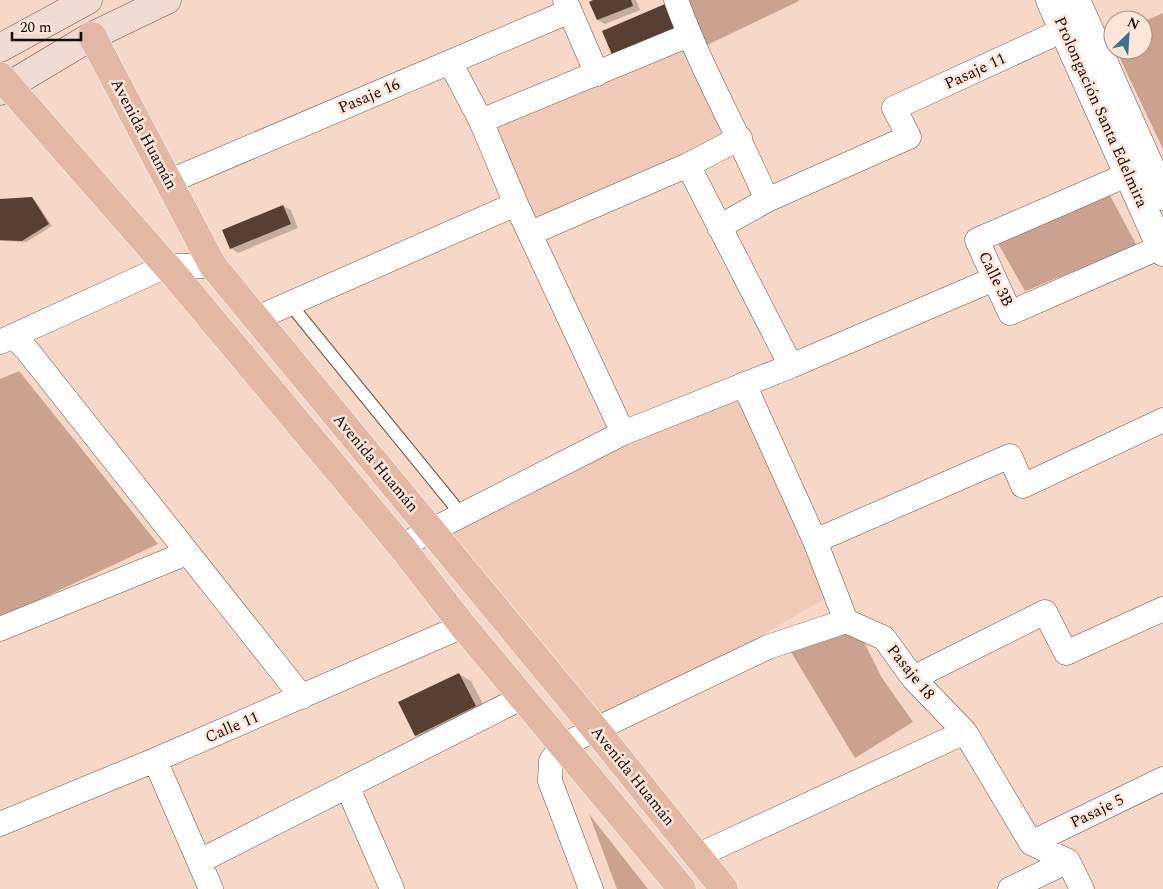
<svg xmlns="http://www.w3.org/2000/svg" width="1163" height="889" font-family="Spectral,serif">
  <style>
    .built { fill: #f0c9b8 }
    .green { fill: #caa28f }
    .shadow { fill: #0003 }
    .building { fill: #583f33 }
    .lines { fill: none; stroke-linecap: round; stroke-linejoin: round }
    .service-casing { stroke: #6b5145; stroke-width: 14 }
    .minor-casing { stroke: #6b5145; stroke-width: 25 }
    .tertiary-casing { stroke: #6b5145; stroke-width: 29 }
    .secondary-casing { stroke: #6b5145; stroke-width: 29 }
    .primary-casing { stroke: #fff; stroke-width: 29 }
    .service { stroke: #fff; stroke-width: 12 }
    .minor { stroke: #fff; stroke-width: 24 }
    .tertiary { stroke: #fff; stroke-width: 28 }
    .secondary { stroke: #f0dbd2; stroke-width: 28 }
    .primary { stroke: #e2b8a4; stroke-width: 28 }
    .labels { text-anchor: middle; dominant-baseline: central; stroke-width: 5; stroke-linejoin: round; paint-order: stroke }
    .street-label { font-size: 16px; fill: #150b07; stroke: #ffe5da }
  </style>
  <rect width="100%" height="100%" fill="#f6d7c8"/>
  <path class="built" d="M685 46 727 138 532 225 496 127Z
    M744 400 826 598 699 672 601 716 447 531 623 433Z"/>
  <path class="green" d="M686 0H798L799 1 705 46Z
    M1163 13V149L1116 50H1143V22Z
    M1107 190 1137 246 1025 291 995 238Z
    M19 371 158 544 0 618V379Z
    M843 631 864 642 882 678 913 722 855 758 788 647Z
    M589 814 648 889H617Z"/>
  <path class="shadow" d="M597 0H636L640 10 605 24 598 20Z
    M32 198 35 200 52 226 26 242 0 241V201Z
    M283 206 291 210 298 228 238 253 231 248Z
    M459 674 471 681 487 712 427 741 415 735Z"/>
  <path class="building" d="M593 0H631L633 6 597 20 589 2Z
    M665 4 676 31 613 57 602 31Z
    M32 197 49 224 22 241 0 240V199Z
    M283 205 291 224 230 249 222 230Z
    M459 673 476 706 415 736 398 702Z"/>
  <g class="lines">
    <g class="service-casing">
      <path id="service" d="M290 304 461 514"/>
    </g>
    <g class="minor-casing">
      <path id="minor" d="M565 0 597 74
        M676 0C701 69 738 133 767 200
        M450 62 481 121 516 204 623 433
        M481 121 689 35
        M688 165 791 366
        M1145 167 977 240 1010 313 1163 246
        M168 182 570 11
        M719 227 767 200 909 137 894 108 1081 22
        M531 233 688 165 740 138
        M255 319 516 204
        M13 336 27 350 302 697
        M0 342 166 266H213
        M744 384 815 541 846 621 884 638 913 678 965 732 1031 843 1068 861 1082 889
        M815 541 1010 456 1023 486 1163 420
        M401 546 623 433 791 366 994 279
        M0 629 187 553
        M913 678 1045 612 1066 653 1163 609
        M155 760 211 889
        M348 788 392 889
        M0 824 155 760 463 626
        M1031 843 1163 779
        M697 856 965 732
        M200 861 523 697
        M591 889 550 781 551 761 563 745 768 647 846 621
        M1010 889 1068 861"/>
    </g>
    <g class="tertiary-casing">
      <path id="tertiary" d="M1050 0 1163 252
        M1076 0 1163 196"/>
    </g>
    <g class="secondary-casing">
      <path id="secondary" d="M0 48 88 0
        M0 91 92 36 167 0"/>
    </g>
    <g class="primary-casing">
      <path id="primary" d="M92 36 213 266 596 730 724 889
        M0 76 178 279 401 546 463 626 682 889"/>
    </g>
    <use href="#service" class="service"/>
    <use href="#minor" class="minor"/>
    <use href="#tertiary" class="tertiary"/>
    <use href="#secondary" class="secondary"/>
    <use href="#primary" class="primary"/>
  </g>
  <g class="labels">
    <g class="street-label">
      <text transform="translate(975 71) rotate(-25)">Pasaje 11</text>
      <text transform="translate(369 96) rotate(-23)">Pasaje 16</text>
      <text transform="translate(1101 112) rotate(66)">Prolongación Santa Edelmira</text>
      <text transform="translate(144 134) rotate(62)">Avenida Huamán</text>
      <text transform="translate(996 279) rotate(64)">Calle 3B</text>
      <text transform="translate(376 463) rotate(50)">Avenida Huamán</text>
      <text transform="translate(911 672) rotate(51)">Pasaje 18</text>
      <text transform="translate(232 727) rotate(-23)">Calle 11</text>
      <text transform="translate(633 776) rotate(51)">Avenida Huamán</text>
      <text transform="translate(1097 811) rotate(-26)">Pasaje 5</text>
    </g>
  </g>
  <g transform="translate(1128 35) rotate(25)"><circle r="24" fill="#ffe5da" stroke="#a18e86"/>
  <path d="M0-4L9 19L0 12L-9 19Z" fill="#37738b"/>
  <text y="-8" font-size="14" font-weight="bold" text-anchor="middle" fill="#150b07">N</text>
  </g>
  <path d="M12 32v8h69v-8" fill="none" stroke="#150b07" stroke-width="2.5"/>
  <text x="20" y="32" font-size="15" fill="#150b07" stroke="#ffe5da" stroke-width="4" paint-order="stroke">20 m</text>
</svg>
